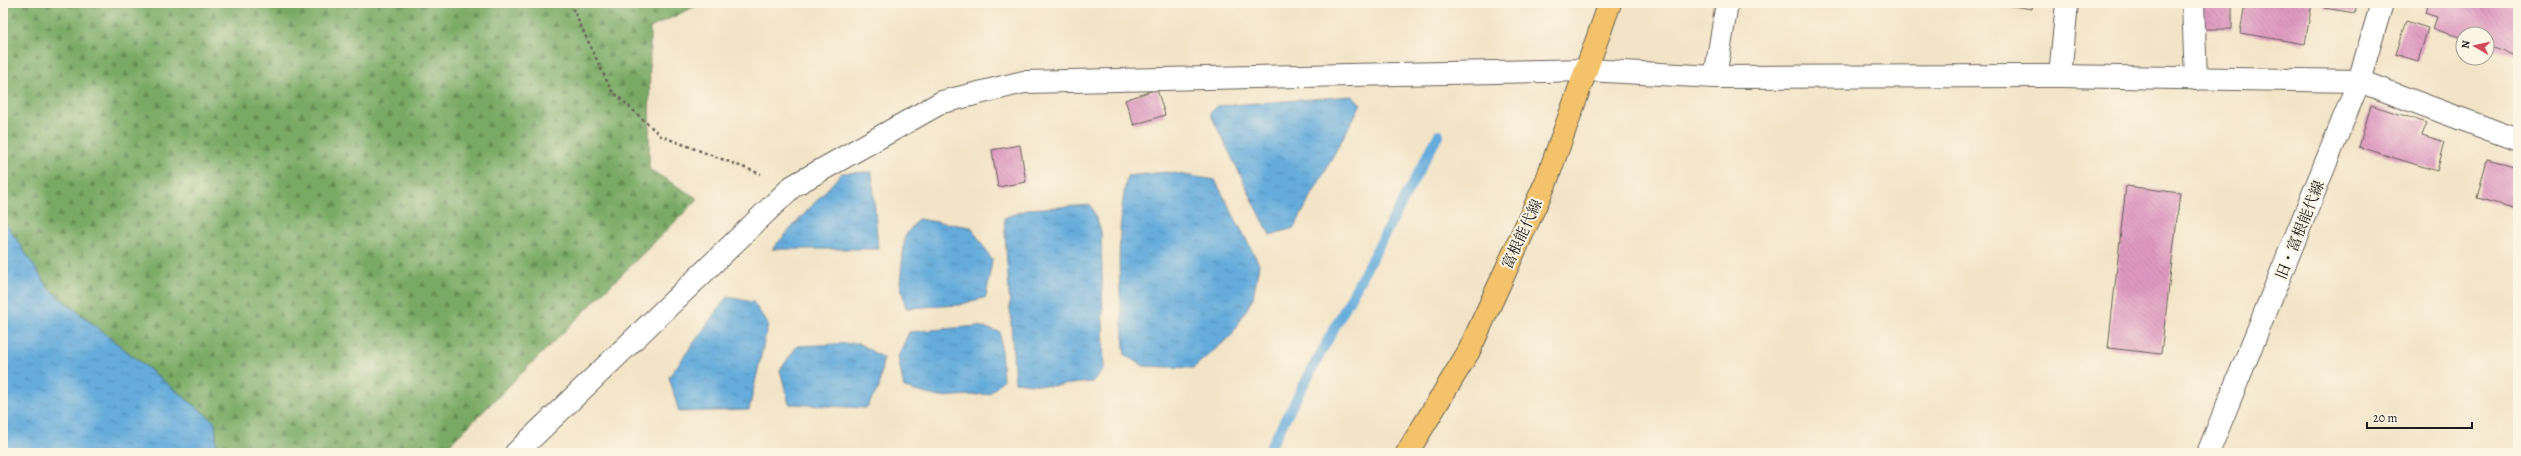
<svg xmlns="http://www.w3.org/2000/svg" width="2521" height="456" font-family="Alegreya,'Noto Serif JP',serif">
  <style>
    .forest { fill: url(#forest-firs); stroke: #4a6340 }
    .water { fill: url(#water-ripples); stroke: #40647c }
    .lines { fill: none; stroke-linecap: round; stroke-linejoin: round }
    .stream { stroke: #65acdc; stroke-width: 10 }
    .building { fill: url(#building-back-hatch) }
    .minor-casing { stroke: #676258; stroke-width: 24 }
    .major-casing { stroke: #676258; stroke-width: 24 }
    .path { stroke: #676258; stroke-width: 2.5; stroke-dasharray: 3 3; stroke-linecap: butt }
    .minor { stroke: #fff; stroke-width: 22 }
    .major { stroke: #f3c26a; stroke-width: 22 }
    .labels { text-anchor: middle; stroke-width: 4; stroke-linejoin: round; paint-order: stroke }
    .street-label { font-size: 15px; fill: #1c1c1c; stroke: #fcf5e5 }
  </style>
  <defs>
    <pattern id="forest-firs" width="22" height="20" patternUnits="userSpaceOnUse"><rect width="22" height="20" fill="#79aa65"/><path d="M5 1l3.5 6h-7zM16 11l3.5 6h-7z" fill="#628a52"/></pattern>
    <pattern id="water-ripples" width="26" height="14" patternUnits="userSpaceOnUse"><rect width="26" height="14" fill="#65acdc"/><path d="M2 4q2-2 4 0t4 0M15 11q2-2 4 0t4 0" fill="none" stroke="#528bb2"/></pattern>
    <pattern id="building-back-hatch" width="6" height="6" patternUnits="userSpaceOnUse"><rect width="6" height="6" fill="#df99c1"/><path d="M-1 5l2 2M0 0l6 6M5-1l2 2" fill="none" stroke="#bf83a5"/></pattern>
  </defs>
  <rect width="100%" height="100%" fill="#fcf5e5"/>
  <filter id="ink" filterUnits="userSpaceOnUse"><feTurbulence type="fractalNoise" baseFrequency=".025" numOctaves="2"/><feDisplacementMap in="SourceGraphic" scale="8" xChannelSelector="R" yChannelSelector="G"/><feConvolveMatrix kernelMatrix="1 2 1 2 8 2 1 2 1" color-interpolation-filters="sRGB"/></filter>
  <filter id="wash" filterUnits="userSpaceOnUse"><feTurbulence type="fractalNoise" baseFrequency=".012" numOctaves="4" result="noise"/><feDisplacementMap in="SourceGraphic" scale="16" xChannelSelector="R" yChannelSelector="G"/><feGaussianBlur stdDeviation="0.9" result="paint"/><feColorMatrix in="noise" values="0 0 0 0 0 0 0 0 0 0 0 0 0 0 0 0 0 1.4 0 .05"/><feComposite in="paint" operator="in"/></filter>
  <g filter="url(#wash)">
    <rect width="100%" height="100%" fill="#f3e4c7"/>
    <path class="forest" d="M3,3h699l-52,25 -1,141 49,30 -257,254h-224l-2,-31 -166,-133 -46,-70z"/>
    <g class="water">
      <path d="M1353,96l8,8 -67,124 -24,7 -60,-122 7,-7z"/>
      <path d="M872,172l6,77h-106l70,-76z"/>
      <path d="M1166,172l49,8 44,84 -6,34 -22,38 -38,32 -49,-2 -19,-11c-6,-58 -10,-121 2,-179z"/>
      <path d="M1091,205l10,26 3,138 -12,13 -41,4 -36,-4 -11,-164 24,-9z"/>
      <path d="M3,219l46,70 166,133 2,31h-214z"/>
      <path d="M918,219l53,8 21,33 -6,37 -27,8 -53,3 -6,-26 5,-46z"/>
      <path d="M727,297l26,5 15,22 -19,86 -70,2 -10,-35z"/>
      <path d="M978,326l22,6 3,48 -14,14 -50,3 -35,-9 -6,-31 11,-25z"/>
      <path d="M858,343l25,15 -4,30 -13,20 -77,-4 -9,-34 17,-24z"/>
    </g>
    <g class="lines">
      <path class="stream" d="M1267,453l172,-319"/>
    </g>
    <g id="blocks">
      <g class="building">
        <path d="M1935,3h11v2l-12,-1z"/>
        <path d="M1993,3h40l-1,6z"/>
        <rect x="2202" y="3" width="30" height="26"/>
        <path d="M2245,3h67l-7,41 -65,-11z"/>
        <path d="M2324,3h33l-2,10 -31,-5z"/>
        <path d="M2428,3h90v53l-31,-10v-12h-24v4l-30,-9 4,-12 -12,-4z"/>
        <path d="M2406,21l22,7 -10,33 -23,-7z"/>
        <path d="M1157,89l8,26 -31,10 -9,-25z"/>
        <path d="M2371,105l56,18 -5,12 23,7 -8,29 -78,-24z"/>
        <path d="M1020,145l6,37 -28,5 -6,-37z"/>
        <path d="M2487,159l31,8v42l-41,-11z"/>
        <path d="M2126,186l54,7 -19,161 -53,-6z"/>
      </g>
    </g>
  </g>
  <g filter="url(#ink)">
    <use href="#blocks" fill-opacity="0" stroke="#676258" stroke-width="1"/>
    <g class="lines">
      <defs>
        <g id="minor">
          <path d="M2193,3l3,76"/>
          <path d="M2060,76l7,-73"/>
          <path d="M1715,77l12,-74"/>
          <path d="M516,453l277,-267 149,-84 82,-20 563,-12 128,7 345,-1 299,5 159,59"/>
          <path d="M2208,453l151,-372 23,-78"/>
        </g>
        <path id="major" d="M1407,453l62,-102 77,-169 64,-179"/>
      </defs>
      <use href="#minor" class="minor-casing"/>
      <use href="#major" class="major-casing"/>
      <g class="path">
        <path d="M570,3l41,87 50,46 100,38"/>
        <path d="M1483,453l3,-4"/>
      </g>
      <use href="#minor" class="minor"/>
      <use href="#major" class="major"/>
    </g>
  </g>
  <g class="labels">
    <g class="street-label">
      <text transform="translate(2300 230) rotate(-68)" y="5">旧・富根能代線</text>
      <text transform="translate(1522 234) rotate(-65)" y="5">富根能代線</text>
    </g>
  </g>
  <rect width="2521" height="456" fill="none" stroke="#fcf5e5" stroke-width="16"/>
  <g transform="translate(2475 46) rotate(279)"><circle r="19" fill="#fcf5e5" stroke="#a29e95"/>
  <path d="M0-3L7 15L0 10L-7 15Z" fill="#d1495b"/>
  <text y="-6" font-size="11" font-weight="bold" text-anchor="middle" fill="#1c1c1c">N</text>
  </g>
  <path d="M2367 422v6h105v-6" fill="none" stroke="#1c1c1c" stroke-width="2"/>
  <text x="2373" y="422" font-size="12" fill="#1c1c1c" stroke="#fcf5e5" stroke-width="3" paint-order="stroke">20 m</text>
</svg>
